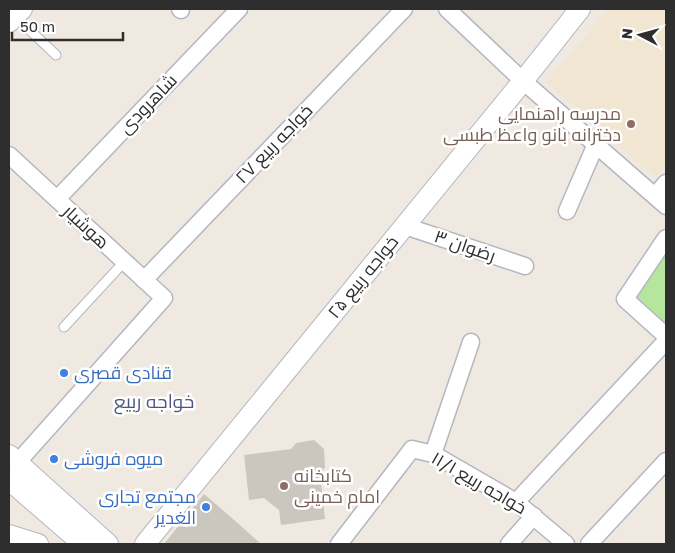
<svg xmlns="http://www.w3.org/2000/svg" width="675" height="553" font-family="'Golos Text',Cairo,sans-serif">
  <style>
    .education { fill: #f0e6d1 }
    .green { fill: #b6e59e }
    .building { fill: #cbc7bf }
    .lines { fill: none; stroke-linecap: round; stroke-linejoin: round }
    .service-casing { stroke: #b4b7c1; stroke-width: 11 }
    .minor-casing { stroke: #b4b7c1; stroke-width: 19 }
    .tertiary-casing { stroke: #b4b7c1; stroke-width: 22 }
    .service { stroke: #fff; stroke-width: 9 }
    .minor { stroke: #fff; stroke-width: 16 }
    .tertiary { stroke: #fff; stroke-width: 20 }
    .education-dot { fill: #8d6e63; stroke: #fff; stroke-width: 2 }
    .shop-dot { fill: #3f7fe0; stroke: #fff; stroke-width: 2 }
    .labels { text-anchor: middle; stroke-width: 5; stroke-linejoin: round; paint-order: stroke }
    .street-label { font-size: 18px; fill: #2e2e2e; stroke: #fff }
    .education-label { font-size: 18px; fill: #785e54; stroke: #fff; text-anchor: end }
    .shop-label { font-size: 18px; fill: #366cbe; stroke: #fff; text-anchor: start }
    .neighbourhood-label { font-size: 19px; fill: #4d5680; stroke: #fff }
  </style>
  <rect width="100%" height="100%" fill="#efe9e1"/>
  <path class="education" d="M609,9h57v157l-10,12 -109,-96z"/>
  <path class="green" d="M666,251v76l-32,-30z"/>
  <g class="building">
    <path d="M314,440l10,9 1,18 -5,7 5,45 -44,6 -2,-15 -15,-12 -15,2 -5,-45 47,-6 5,-6z"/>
    <path d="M204,494l29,25 28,25h-97z"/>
  </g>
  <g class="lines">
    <defs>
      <g id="service">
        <path d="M15,16l41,39"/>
        <path d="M64,327l60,-65"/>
      </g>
      <g id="minor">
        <path d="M180,9l1,1"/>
        <path d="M447,9l76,72 143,125"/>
        <path d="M9,155l155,143 -147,165"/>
        <path d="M655,196l11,-13"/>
        <path d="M57,199l182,-190"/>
        <path d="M567,211l29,-67"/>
        <path d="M405,226l120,40"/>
        <path d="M666,238l-41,61 41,37"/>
        <path d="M144,280l260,-271"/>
        <path d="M433,454l38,-112"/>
        <path d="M516,502l150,-161"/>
        <path d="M339,544l73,-95 21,5 83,48 50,42"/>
        <path d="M509,544l25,-28"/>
        <path d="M589,544l77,-83"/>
      </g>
      <g id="tertiary">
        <path d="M9,22l13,-13"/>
        <path d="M9,455l99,89"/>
        <path d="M9,480l74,64"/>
        <path d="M9,535l29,9"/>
        <path d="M145,544l378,-463 57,-72"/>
      </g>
    </defs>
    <use href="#service" class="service-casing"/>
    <use href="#minor" class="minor-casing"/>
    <use href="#tertiary" class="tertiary-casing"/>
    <use href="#service" class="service"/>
    <use href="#minor" class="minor"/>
    <use href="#tertiary" class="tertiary"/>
  </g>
  <g class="education-dot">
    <circle cx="631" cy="124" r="5"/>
    <circle cx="284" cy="486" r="5"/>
  </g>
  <g class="shop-dot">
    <circle cx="64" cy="373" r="5"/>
    <circle cx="54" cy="459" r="5"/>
    <circle cx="206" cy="507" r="5"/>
  </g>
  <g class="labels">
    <g class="street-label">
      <text transform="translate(148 104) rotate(-46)" y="6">شاهرودی</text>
      <text transform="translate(274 144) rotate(-46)" y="6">خواجه ربیع ۲۷</text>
      <text transform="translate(86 227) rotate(43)" y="6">هوشیار</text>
      <text transform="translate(465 246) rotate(19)" y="6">رضوان ۳</text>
      <text transform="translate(363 277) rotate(-51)" y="6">خواجه ربیع ۲۵</text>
      <text transform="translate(479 483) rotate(30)" y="6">خواجه ربیع ۱۱/۱</text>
    </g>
    <g class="education-label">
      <text x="621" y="120">مدرسه راهنمایی<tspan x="621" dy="21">دخترانه بانو واعظ طبسی</tspan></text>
      <text x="294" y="482" text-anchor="start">کتابخانه<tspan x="294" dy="21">امام خمینی</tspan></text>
    </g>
    <g class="shop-label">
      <text x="74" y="379">قنادی قصری</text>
      <text x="64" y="465">میوه فروشی</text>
      <text x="196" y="503" text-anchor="end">مجتمع تجاری<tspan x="196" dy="21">الغدیر</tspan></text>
    </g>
    <g class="neighbourhood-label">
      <text x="154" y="408">خواجه ربیع</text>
    </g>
  </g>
  <rect width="675" height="553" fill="none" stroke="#2e2e2e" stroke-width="20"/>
  <g transform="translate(640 35) rotate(276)" stroke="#ffffff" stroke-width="4" paint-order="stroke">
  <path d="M0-4L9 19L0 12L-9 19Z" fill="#2e2e2e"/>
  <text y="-8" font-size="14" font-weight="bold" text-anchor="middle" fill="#2e2e2e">N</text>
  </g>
  <path d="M12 32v8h111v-8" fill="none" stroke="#2e2e2e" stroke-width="2.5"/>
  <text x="20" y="32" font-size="15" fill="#2e2e2e" stroke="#ffffff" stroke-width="4" paint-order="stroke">50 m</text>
</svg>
